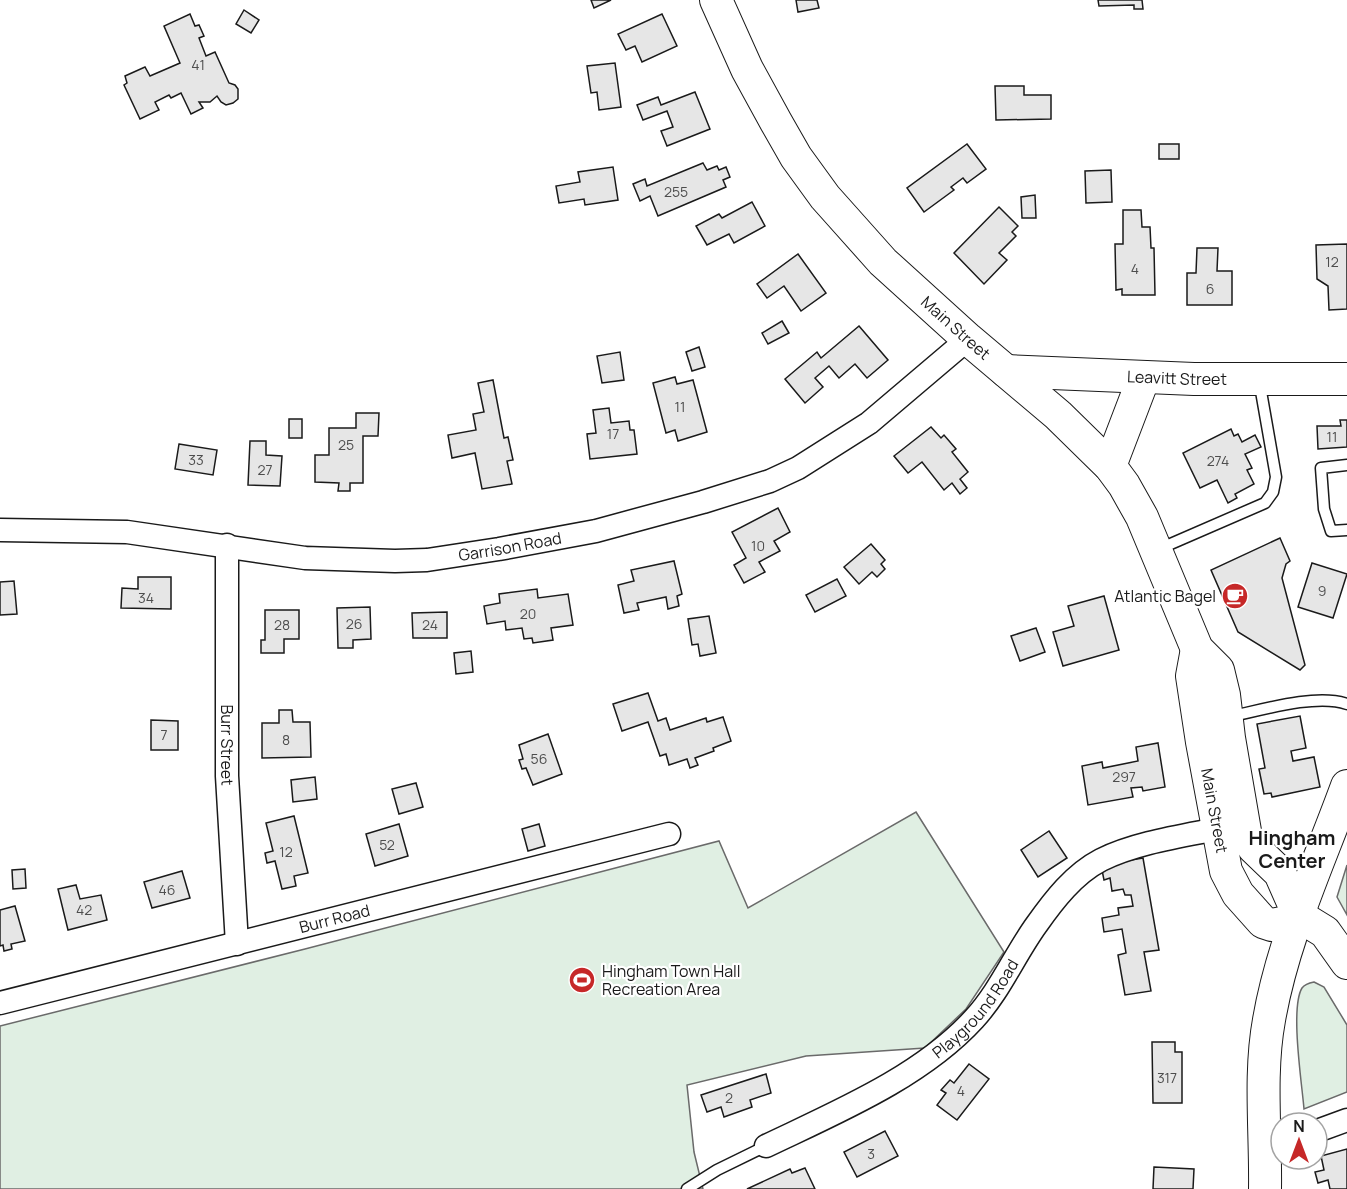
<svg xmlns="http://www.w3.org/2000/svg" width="1347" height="1189" font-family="Manrope,sans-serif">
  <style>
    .green { fill: #e0efe3; stroke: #6a6a6a; stroke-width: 1.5 }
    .building { fill: #e6e6e6; stroke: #1a1a1a; stroke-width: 1.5 }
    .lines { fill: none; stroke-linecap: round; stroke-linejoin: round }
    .lane-casing { stroke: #1a1a1a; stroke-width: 13 }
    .street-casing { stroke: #1a1a1a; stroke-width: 25 }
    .secondary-casing { stroke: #1a1a1a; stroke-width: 34 }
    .lane { stroke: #fff; stroke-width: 10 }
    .street { stroke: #fff; stroke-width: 22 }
    .secondary { stroke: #fff; stroke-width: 32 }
    .labels { text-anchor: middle; stroke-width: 4.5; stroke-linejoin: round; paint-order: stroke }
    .number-label { font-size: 14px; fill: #4d4d4d }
    .street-label { font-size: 16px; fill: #1a1a1a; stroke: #fff }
    .poi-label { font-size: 16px; fill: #1a1a1a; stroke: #fff; text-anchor: end }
    .quarter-label { font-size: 20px; font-weight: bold; fill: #1a1a1a; stroke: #fff }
  </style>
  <rect width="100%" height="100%" fill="#fff"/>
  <g class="green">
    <path d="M916,812l88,140 -38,57 -41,39 -119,8 -119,29 7,67 9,37h-703v-163l305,-77 414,-108 29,67z"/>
    <path d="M1347,865v50l-10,-18z"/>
    <path d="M1314,982l10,5 23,38v67l-43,17c-2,-25 -14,-101 -2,-121 3,-4 7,-5 12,-6z"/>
  </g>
  <g class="building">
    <path d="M591,0h20l-17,8z"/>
    <path d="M796,0h21l2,8 -21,4z"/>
    <path d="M1098,0h44l1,9h-9v-4l-35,1z"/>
    <path d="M244,10l15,10 -8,13 -15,-9z"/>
    <path d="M190,14l5,12 4,-1 5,11 -5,2 7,18 9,-4 14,31 6,2 3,4v10l-5,4 -7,2 -5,-3 -4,-6 -7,6h-11l4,6 -12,6 -10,-21 -10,5 -2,-3 -14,7 4,8 -19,9 -16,-34 3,-2 -2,-7 20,-9 5,9 30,-13 -16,-37z"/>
    <path d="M662,14l15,32 -35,16 -7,-16 -9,4 -8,-16z"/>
    <path d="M615,63l6,44 -22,3 -2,-18 -6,1 -4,-27z"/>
    <path d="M995,86h29v9h27v24l-55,1z"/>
    <path d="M695,92l15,37 -43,17 -6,-15 12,-4 -6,-16 -24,9 -6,-15 21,-8 3,8z"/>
    <path d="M967,144l19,25 -19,14 -4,-5 -12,9 3,3 -30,22 -17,-24z"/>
    <rect x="1159" y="144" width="20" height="15"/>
    <path d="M703,163l4,7 10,-4 2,4 7,-3 4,10 -7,3 3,7 -68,29 -8,-20 -10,5 -7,-17 12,-5 2,7z"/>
    <path d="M613,167l5,33 -33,5 -1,-6 -25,4 -3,-17 24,-4 -2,-10z"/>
    <path d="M1111,170l1,32 -26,1 -1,-32z"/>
    <path d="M1035,195l1,23h-14l-1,-21z"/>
    <path d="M752,202l13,24 -31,17 -5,-9 -22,11 -11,-19 23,-12 3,4z"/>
    <path d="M999,207l19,19 -6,6 4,4 -17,17 8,7 -23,24 -30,-31z"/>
    <path d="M1123,210h18l1,17h8l1,21h3l1,47h-33v-6l-6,1 -1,-46h8z"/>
    <path d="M1347,244v65l-18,1 -1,-24 -11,-7 -1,-34z"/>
    <path d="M1197,248h21l-1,23h15v34h-45v-32h9z"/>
    <path d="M798,254l28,39 -25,18 -17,-25 -17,12 -10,-14z"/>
    <path d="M782,321l7,12 -21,11 -6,-11z"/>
    <path d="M859,326l29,34 -21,18 -12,-14 -16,14 -10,-12 -14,12 8,9 -18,16 -20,-24 32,-27 4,6z"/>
    <path d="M699,347l6,20 -13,4 -6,-19z"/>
    <path d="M620,352l4,28 -22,3 -5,-27z"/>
    <path d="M675,377l2,7 16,-4 14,52 -29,9 -3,-11 -9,3 -13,-50z"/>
    <path d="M493,380l11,58 4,-1 5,23 -6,1 5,23 -30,5 -7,-36 -23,5 -4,-23 28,-5 -3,-16 11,-2 -6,-29z"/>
    <path d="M609,408l2,15 18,-2 1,9h4l3,24 -47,5 -3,-25 9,-1 -3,-23z"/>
    <path d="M356,413h23l-1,23h-15v47h-13v8h-12l1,-8 -24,-1v-27h14v-27h27z"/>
    <rect x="289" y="419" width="13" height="19"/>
    <path d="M1340,420h7v27l-29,2 -1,-23h24z"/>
    <path d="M931,427l10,11 3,-3 12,14 -4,3 16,20 -8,7 7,9 -7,6 -8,-11 -8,7 -22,-28 -14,11 -14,-17z"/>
    <path d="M1231,429l3,7 4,-2 4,8 13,-7 6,12 -16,7 7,14 -5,2 7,14 -19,10 2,4 -9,5 -11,-23 -17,8 -17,-35z"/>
    <path d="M250,441h16v14l16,1 -2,30 -32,-1z"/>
    <path d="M179,444l38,6 -4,25 -38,-6z"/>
    <path d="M778,508l12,24 -16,9 6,10 -21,11 6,10 -21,11 -10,-18 12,-7 -14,-26z"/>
    <path d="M1280,538l10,23 -4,3 -4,14 23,87 -5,5 -62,-38 -27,-62z"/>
    <path d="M871,544l14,16 -4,4 4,5 -8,8 -5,-5 -13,12 -15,-17z"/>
    <path d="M674,561l8,33 -5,2 2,10 -11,3 -2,-12 -29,6 2,7 -15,3 -6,-28 16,-4 -3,-11z"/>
    <path d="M1312,563l35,11 -14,44 -35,-11z"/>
    <path d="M138,577h33v32l-50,-1 1,-20 16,1z"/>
    <path d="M837,579l9,17 -31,16 -9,-17z"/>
    <path d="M14,581l3,33 -17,1v-33z"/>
    <path d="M537,589l1,9 30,-4 5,31 -22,3 2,12 -20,3 -1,-5 -8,1 -2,-11 -16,2 -1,-9 -18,3 -3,-18 16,-3 -1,-9z"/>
    <path d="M1104,596l15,54 -56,16 -10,-34 21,-6 -6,-20z"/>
    <path d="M370,607l1,32 -18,1v8h-15l-1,-40z"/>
    <path d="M265,610h34v29h-15v14h-23v-13h4z"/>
    <path d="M447,612v26h-34l-1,-25z"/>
    <path d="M709,616l7,37 -16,3 -2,-12 -6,1 -4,-26z"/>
    <path d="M1036,628l9,24 -25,9 -9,-25z"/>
    <path d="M471,651l2,21 -17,2 -2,-21z"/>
    <path d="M648,693l10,28 8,-3 4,12 36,-12 1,4 16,-5 8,24 -18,7 1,3 -19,7 3,7 -8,3 -3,-9 -18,6 -3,-11 -6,2 -12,-34 -26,9 -9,-27z"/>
    <path d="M279,710h13l1,12h17l1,35 -49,1v-35h17z"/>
    <path d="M1300,716l6,32 -15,3 2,10 21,-4 6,30 -48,10 -1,-4 -7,1 -5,-25 6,-1 -8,-44z"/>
    <path d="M151,720l27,1v29h-27z"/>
    <path d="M548,734l14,40 -29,11 -7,-17 -4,1 -3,-9 4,-1 -4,-14z"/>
    <path d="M1158,743l7,44 -22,4 -1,-4 -11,1 2,9 -45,8 -6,-39 20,-4 1,6 35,-7 -2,-14z"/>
    <path d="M315,777l2,22 -24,3 -2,-22z"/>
    <path d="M416,783l7,24 -24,7 -7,-25z"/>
    <path d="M294,816l14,57 -14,3 2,10 -14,3 -7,-28 -8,2 -2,-10 8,-2 -7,-28z"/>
    <path d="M399,824l9,32 -33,10 -9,-32z"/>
    <path d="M539,824l6,22 -17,5 -6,-22z"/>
    <path d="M1049,831l18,27 -29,19 -17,-27z"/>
    <path d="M1143,858l16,92 -15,2 7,39 -26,4 -7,-40 8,-2 -4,-24 -18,3 -2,-14 17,-3 -1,-7 15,-2 -2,-11h-6l-2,-6 -11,2 -2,-13 -6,2 -3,-15z"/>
    <path d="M25,869l1,19 -13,1 -1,-19z"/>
    <path d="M182,871l8,27 -38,10 -8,-26z"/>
    <path d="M76,885l4,14 21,-4 6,25 -39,10 -10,-41z"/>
    <path d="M15,906l10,35 -14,3 1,5 -8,2 -1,-6 -3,1v-36z"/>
    <path d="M1152,1042h23v10h7v51h-29z"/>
    <path d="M969,1064l20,15 -32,41 -20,-15 9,-12 -5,-3 9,-10 4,3z"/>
    <path d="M766,1074l5,19 -21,7 2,7 -28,10 -3,-10 -14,5 -6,-17z"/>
    <path d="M885,1131l13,25 -41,21 -13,-25z"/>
    <path d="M1347,1149v40h-17l-2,-9 -10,3 -3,-11 9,-2 -3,-14z"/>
    <path d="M1154,1167l40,2 -1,20h-40z"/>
    <path d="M805,1168l10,21h-68l43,-20 2,4z"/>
  </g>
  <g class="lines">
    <defs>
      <g id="lane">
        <path d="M1347,465l-26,3 3,41 7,22 16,-1"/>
        <path d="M1159,549l106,-46 8,-11 3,-15 -17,-97"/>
        <path d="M1229,717c32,-7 88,-24 118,-13"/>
        <path d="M687,1189l30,-19 49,-24"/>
      </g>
      <g id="street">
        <path id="s1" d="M0,530l127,2 178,26 90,3 32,-1 72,-11 97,-18 107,-29 67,-21 28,-13 71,-45 99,-84"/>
        <path id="s2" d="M227,545v231l10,168"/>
        <path id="s3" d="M0,1003l669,-169"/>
        <path d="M1317,1131l30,-11"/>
        <path id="s4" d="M766,1146c71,-34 155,-69 208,-127 26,-28 41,-65 63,-95 17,-24 37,-50 64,-64 38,-19 90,-25 131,-34"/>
      </g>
      <g id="secondary">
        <path id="s5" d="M716,0l31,69 29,53 20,35 29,40 58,65 85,77 90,76 52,51 14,19 18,32 55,132 21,21 6,25 5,43 17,99 8,11 26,25 19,43"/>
        <path id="s6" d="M1006,371l188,8h153"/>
        <path d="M1110,466l34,-89"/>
        <path id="s7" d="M1197,649l-5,27 10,66 24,129 12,23 25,28 9,3 10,-2 17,-7"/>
        <path d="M1299,916l26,16 22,31"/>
        <path d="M1265,1189c1,-55 -6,-115 4,-169 14,-81 50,-157 78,-234"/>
      </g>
    </defs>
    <use href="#lane" class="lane-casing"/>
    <use href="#street" class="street-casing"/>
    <use href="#secondary" class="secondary-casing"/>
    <use href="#lane" class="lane"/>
    <use href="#street" class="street"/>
    <use href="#secondary" class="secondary"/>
  </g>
  <defs>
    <symbol id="cafe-disc" viewBox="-11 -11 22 22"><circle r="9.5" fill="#c62828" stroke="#fff"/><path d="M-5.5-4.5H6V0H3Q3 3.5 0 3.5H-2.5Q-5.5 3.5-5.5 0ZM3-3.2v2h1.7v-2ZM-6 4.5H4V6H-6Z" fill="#fff"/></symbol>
    <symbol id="stadium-disc" viewBox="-11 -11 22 22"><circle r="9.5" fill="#c62828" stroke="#fff"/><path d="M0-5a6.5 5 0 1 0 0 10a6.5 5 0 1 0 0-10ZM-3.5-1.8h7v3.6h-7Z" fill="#fff"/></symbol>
  </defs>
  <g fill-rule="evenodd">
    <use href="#cafe-disc" x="1220" y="581" width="30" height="30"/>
    <use href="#stadium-disc" x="567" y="965" width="30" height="30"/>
  </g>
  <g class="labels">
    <g class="number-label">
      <text x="198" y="70">41</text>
      <text x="676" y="197">255</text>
      <text x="1332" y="267">12</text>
      <text x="1135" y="274">4</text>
      <text x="1210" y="294">6</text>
      <text x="680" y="412">11</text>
      <text x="613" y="439">17</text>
      <text x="1332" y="442">11</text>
      <text x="346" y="450">25</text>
      <text x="196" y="465">33</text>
      <text x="1218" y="466">274</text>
      <text x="265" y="475">27</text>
      <text x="758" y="551">10</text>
      <text x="1322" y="596">9</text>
      <text x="146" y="603">34</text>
      <text x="528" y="619">20</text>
      <text x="354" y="629">26</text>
      <text x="282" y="630">28</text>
      <text x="430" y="630">24</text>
      <text x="164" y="740">7</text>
      <text x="286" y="745">8</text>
      <text x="539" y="764">56</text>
      <text x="1124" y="782">297</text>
      <text x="387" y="850">52</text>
      <text x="286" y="857">12</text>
      <text x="167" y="895">46</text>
      <text x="84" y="915">42</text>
      <text x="1167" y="1083">317</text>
      <text x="961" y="1096">4</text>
      <text x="729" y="1103">2</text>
      <text x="871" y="1159">3</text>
    </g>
    <g class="street-label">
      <text dy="6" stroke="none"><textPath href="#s5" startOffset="411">Main Street</textPath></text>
      <text dy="6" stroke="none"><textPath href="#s6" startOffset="171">Leavitt Street</textPath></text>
      <text dy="6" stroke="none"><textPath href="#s1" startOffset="513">Garrison Road</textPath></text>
      <text dy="6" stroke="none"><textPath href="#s2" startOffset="200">Burr Street</textPath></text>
      <text dy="6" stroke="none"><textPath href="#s7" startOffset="164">Main Street</textPath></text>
      <text dy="6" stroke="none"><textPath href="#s3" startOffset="345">Burr Road</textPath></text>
      <text dy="6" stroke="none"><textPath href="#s4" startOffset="254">Playground Road</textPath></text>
    </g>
    <g class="poi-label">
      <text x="1216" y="602">Atlantic Bagel</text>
      <text x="602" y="977" text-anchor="start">Hingham Town Hall<tspan x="602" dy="18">Recreation Area</tspan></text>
    </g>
    <g class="quarter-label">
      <text x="1292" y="845">Hingham<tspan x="1292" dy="23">Center</tspan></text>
    </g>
  </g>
  <g transform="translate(1299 1141)"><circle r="28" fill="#ffffff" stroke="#a3a3a3" stroke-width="1.5"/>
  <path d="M0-4.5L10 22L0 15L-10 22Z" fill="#c62828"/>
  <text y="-9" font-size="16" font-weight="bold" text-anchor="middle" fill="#1a1a1a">N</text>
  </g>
</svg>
